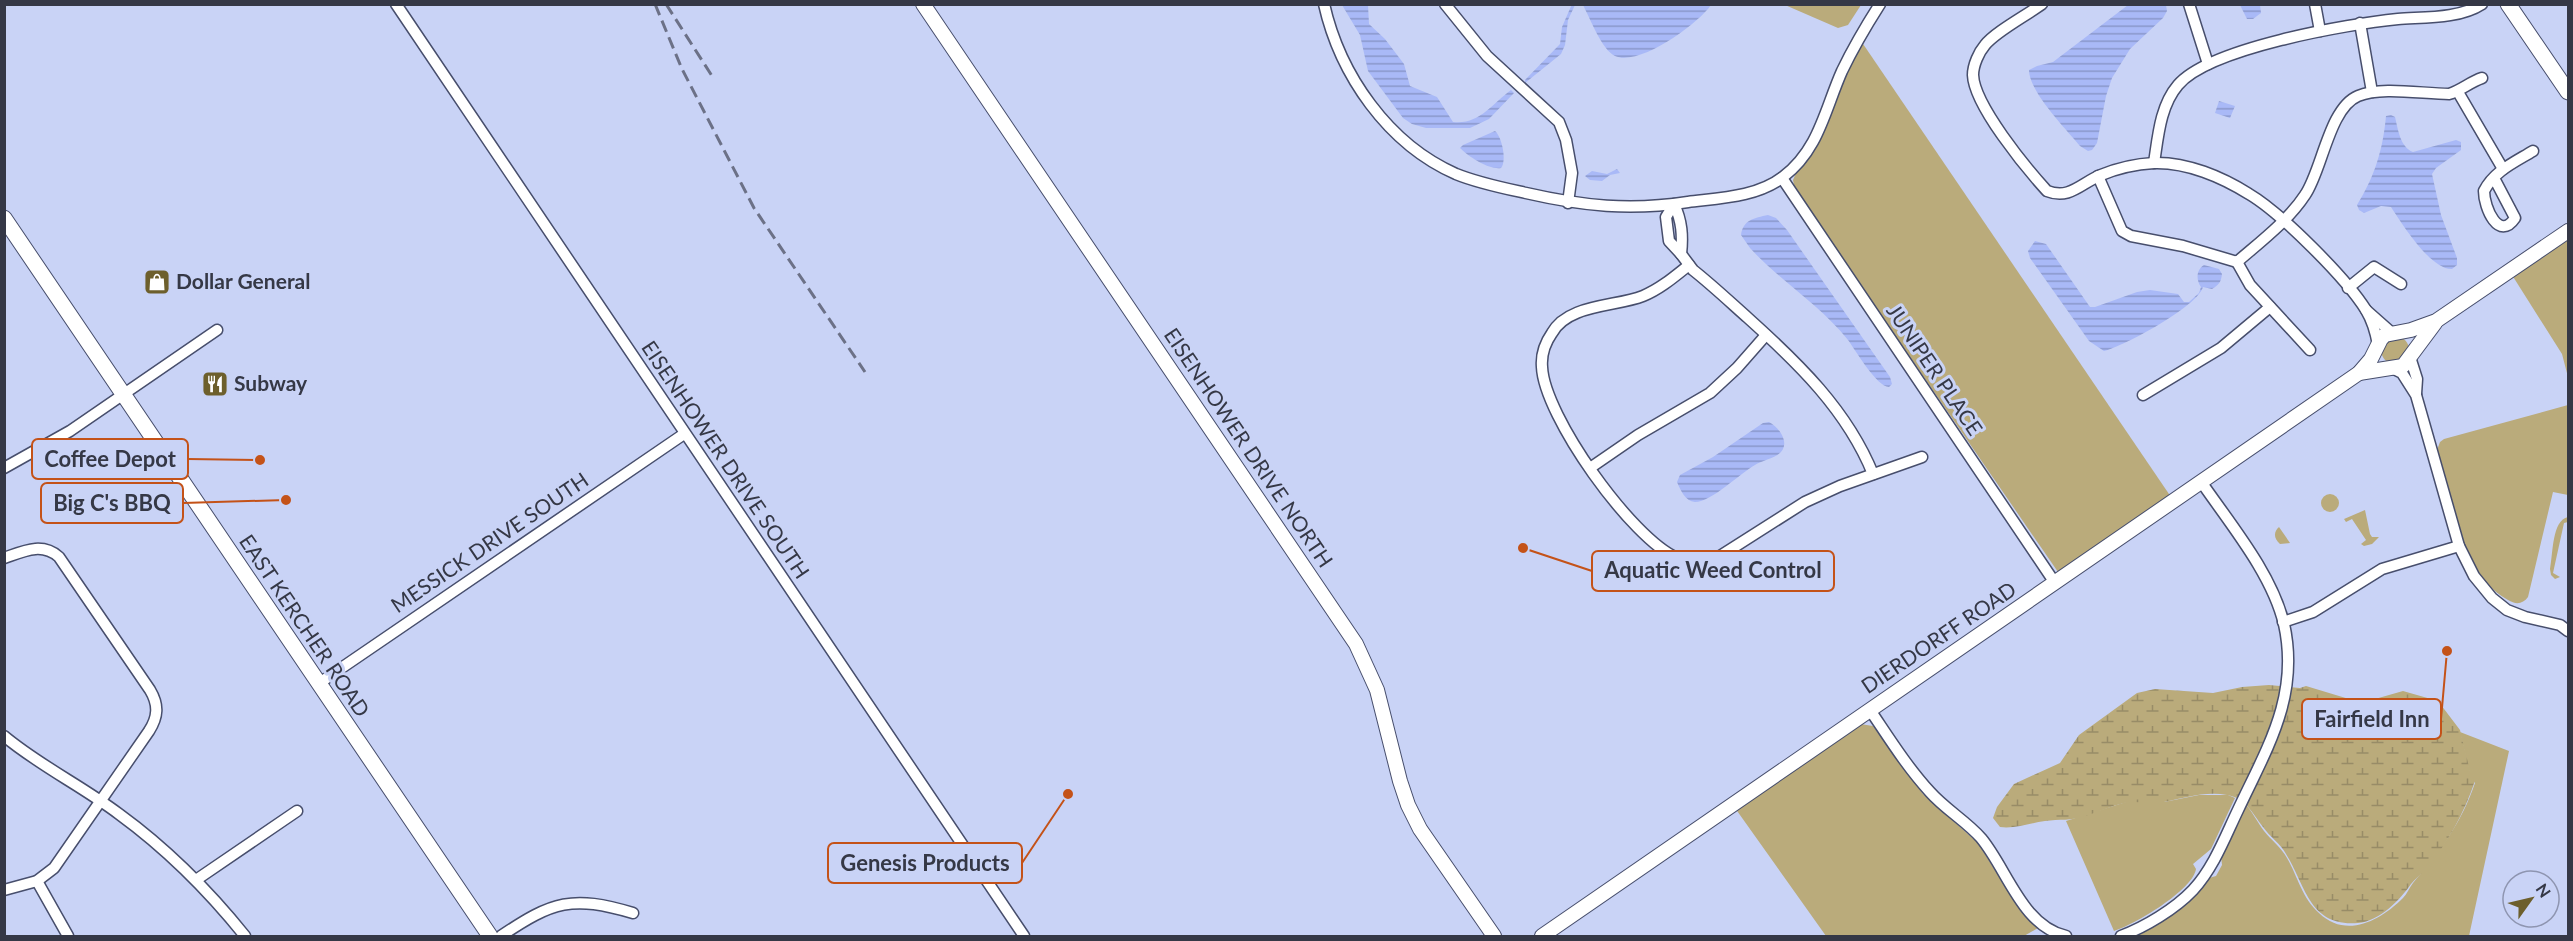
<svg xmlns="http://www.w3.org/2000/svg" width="2573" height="941" font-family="Lato,sans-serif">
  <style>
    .grass { fill: #baab7b }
    .wetland { fill: url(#wetland-marsh) }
    .water { fill: url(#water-rules) }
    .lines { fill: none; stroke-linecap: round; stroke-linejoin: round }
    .minor-casing { stroke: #474e6c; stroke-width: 13 }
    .tertiary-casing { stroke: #474e6c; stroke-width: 16 }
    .secondary-casing { stroke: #474e6c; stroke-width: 17 }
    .minor { stroke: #fff; stroke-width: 10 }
    .tertiary { stroke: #fff; stroke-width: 14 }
    .secondary { stroke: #fff; stroke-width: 15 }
    .rail { stroke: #6c7187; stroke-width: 3; stroke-dasharray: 12 6; stroke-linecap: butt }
    .labels { text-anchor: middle; stroke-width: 6; stroke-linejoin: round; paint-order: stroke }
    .poi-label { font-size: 21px; font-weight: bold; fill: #353846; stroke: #c9d3f6; text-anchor: start }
    .street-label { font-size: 21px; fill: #353846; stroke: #c9d3f6 }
    .leader { fill: none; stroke: #c45218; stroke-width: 2 }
    .callout-dot { fill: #c45218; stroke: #c9d3f6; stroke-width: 2 }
    .callout { fill: #c9d3f6; stroke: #c45218; stroke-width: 2 }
    .callout-label { font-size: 22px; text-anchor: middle; font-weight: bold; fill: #353846 }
  </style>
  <defs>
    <pattern id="wetland-marsh" width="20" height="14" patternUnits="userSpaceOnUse" patternTransform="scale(1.5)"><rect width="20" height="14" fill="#baab7b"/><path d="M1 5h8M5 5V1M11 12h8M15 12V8" fill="none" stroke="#988c67"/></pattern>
    <pattern id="water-rules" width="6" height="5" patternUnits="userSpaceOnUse" patternTransform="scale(1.5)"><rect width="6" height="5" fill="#a9b9f7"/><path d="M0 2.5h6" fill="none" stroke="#8a97ca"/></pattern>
  </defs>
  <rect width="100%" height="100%" fill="#c9d3f6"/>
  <g class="grass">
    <path d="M1785,5h76l-13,20 -10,3z"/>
    <path d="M1859,38l312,459 -113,75 -263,-382 -2,-10 9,-21z"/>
    <path d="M2568,236v141l-6,-23 -50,-79z"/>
    <circle cx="2395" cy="350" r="14"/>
    <path d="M2568,405v90l-15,-3 -25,105c-5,7 -12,8 -20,3 -48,-26 -57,-102 -71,-150l3,-8 4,-3z"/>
    <circle cx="2330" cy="503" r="9"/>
    <path d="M2365,510l5,24 2,3h7l-7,7 -8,2 -3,-2 5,-4 -14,-21 -6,3 -2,-3z"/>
    <path d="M2568,517v5l-4,1 -11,50 7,4 -5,2 -4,-4 -1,-6c3,-15 2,-49 18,-52z"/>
    <path d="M2279,527l11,16 -10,1c-6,-5 -7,-12 -1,-17z"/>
    <path d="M1860,724l13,2 50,68 55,49 42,67 18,18 -14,8h-198l-91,-128z"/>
    <path d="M2460,732l49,19 -40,185h-338l68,-46 10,-12 7,-2 6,-11 -1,-9 24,-52c8,8 12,18 19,27 7,9 17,16 23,27 11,19 15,40 32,55 27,26 61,8 84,-15 4,-4 6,-10 10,-15 27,-32 48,-59 62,-100l-5,-9z"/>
    <path d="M2199,795h29l7,3 -24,51 -18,15 3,5c-3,21 -62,56 -82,62l-48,-110 60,-19h38z"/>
  </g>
  <path class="wetland" d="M2269,685l31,3 6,-2 43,13 19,2 35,-10 35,10 22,29 10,41 5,10c-11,32 -28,64 -51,90 -4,4 -9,8 -13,13 -11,16 -31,37 -53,39 -49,4 -52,-37 -72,-69 -6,-11 -16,-17 -23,-27 -11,-14 -17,-29 -36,-32 -22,-4 -42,3 -63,7 -13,3 -27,-2 -40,1 -13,3 -26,9 -39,13 -13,5 -26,3 -40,5 -15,2 -30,8 -45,6l-7,-9 4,-11 17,-23 46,-21 19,-28 58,-42 18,-4 58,4 29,-6z"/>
  <g class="water">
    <path d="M1572,4l3,1 -7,15 -3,25 -4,9 -36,29v-3l35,-36 2,-17z"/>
    <path d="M1342,5h26l1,19 16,15 19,25 6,22 27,11 16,25c26,3 39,-18 58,-32l3,3 -25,26 -19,9h-44l-14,-4 -9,-6 -35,-47 -8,-36z"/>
    <path d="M1583,5h128c-13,19 -72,62 -96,51 -13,-6 -25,-38 -32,-51z"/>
    <path d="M2128,5h38l1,6 -4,7 -33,31 -18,29 -6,18 -9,47 -5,7 -4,1 -8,-5c-14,-17 -51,-54 -51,-76l8,-4 16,-4z"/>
    <path d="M2240,5h20l1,8 -8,6h-6z"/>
    <path d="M2219,101l16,5 -5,12 -15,-5z"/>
    <path d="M2391,115l4,2c3,12 5,30 18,35l43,-12 5,2v8l-25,18 -4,6 9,41 16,43v7l-5,4c-21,1 -50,-45 -61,-62l-10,-1 -17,7 -5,-3 -2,-5c18,-29 26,-56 29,-89z"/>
    <path d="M1495,131c7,6 12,30 6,37 -12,2 -32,-11 -41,-20l3,-3z"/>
    <path d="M1617,169l3,4 -10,2 -8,6 -12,-1 -5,-4 7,-5 15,3z"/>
    <path d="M1768,215l8,3 11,12 103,147 2,7 -3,3c-12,0 -33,-36 -41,-47 -28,-35 -68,-59 -98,-92l-9,-13c2,-15 13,-17 27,-20z"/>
    <path d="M2035,241l11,3 44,63h5l42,-15 13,-2 28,4 6,8h5l10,-9 2,-6c-5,-7 -5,-17 3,-22l15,4 3,5c-1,8 -3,11 -10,15l-9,-2c-5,19 -78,59 -99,64l-15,-10 -59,-83 -2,-7z"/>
    <path d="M1769,422c8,4 19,17 14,27 -4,9 -21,11 -28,16 -15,8 -43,37 -60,37 -10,-1 -14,-11 -18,-20l3,-7 33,-18 50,-34z"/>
  </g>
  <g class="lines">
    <defs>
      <g id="minor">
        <path d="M396,4l628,932"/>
        <path d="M1324,4c16,71 64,140 132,170 22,9 47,14 70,19 57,13 104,18 162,9 32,-4 69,-5 95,-25 36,-27 42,-68 59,-106 11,-23 24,-45 38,-67"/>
        <path d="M1445,4l42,52 72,66 7,18 6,33 -4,30"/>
        <path d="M2042,4c-15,11 -47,28 -57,41 -6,7 -12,20 -12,30 1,30 53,93 74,116 23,9 34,-8 54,-16 17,-7 35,-11 53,-12 33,-1 68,14 95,31 32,19 97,84 117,116 6,10 10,23 12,35"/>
        <path d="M2189,4l19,60"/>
        <path d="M2315,4l5,27"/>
        <path d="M2360,23l12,69"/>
        <path d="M2458,92l45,77"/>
        <path d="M2154,163c4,-26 6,-57 24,-78 31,-37 170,-61 220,-66 26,-2 61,0 84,-15"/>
        <path d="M2098,176l24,55 9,5 52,10 54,16c23,-20 51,-41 68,-67 17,-24 24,-87 53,-99 23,-10 65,-2 91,-2 11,-3 21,-12 33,-16"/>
        <path d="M1782,178l273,405"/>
        <path d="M2494,178l21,40c-16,24 -31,-10 -31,-27 10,-20 31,-29 49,-40"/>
        <path d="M1674,204c8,17 9,32 7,50l-12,-13 -3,-24z"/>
        <path d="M1681,254l12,16c19,15 37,32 55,48 50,45 99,92 125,156"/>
        <path d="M2237,262l13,23 60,65"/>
        <path d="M1689,265c-15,12 -29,24 -46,31 -28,11 -75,8 -91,37 -7,10 -11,22 -10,34 2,49 90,172 135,191 13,6 26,4 40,0l88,-56 35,-16 82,-29"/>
        <path d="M2348,288l26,-21 27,17"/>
        <path d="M2366,310l26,23"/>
        <path d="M2410,357l7,22 -1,15"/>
        <path d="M2392,368l10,5 14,22 43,151 15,30 18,22 15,12 18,7 35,8 8,6"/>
        <path d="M2143,395l78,-47 49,-41"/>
        <path d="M4,468l66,-37 147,-101"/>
        <path d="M1590,468l48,-33 72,-42 27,-25 29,-33"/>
        <path d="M4,558c20,-7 38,-16 55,-1l91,133c9,15 8,27 -1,41l-95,137 -17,13 -33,9"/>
        <path d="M2283,622l30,-10 69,-43 77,-23"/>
        <path d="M318,684l366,-250"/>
        <path d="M1870,710c19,28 37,57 60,82 15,17 36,29 51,46 26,31 41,88 85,98"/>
        <path d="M4,736c36,30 78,50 115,78 48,35 89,76 126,122"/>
        <path d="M196,880l101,-69"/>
        <path d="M37,881l31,55"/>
        <path d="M501,936c52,-35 71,-41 132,-23"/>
        <path d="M2121,936c24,-9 54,-27 72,-46 21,-23 32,-53 45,-80 29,-62 62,-114 46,-186 -12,-50 -53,-99 -82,-141"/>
      </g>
      <g id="tertiary">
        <path d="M923,4l433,640 21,46 23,91 8,24 12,24 74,107"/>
        <path d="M2359,373l44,-7 32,-43"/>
        <path d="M1542,936l817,-563 12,-14 10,-20 4,-4 26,-5 25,-9 132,-90"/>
      </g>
      <g id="secondary">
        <path d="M2508,4l60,88"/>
        <path d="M4,218l486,718"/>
      </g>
    </defs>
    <use href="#minor" class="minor-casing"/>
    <use href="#tertiary" class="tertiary-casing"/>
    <use href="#secondary" class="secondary-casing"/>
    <use href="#minor" class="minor"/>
    <use href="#tertiary" class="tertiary"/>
    <use href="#secondary" class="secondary"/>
    <g class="rail">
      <path d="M655,4l27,65 72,139 111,164"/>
      <path d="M666,4l46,72"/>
    </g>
  </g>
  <defs>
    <symbol id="shop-square" viewBox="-11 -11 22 22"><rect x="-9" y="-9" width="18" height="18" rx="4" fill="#6d5f2c" stroke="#c9d3f6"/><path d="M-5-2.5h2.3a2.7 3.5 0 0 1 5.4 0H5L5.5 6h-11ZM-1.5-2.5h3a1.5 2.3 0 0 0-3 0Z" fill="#fff"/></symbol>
    <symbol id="restaurant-square" viewBox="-11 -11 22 22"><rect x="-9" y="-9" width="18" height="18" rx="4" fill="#6d5f2c" stroke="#c9d3f6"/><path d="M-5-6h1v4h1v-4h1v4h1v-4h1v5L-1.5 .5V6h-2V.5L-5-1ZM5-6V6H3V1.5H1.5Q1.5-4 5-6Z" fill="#fff"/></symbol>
  </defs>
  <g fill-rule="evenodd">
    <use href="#shop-square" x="142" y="267" width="30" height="30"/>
    <use href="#restaurant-square" x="200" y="369" width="30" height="30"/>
  </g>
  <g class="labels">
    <g class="poi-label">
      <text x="176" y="289">Dollar General</text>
      <text x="234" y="391">Subway</text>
    </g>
    <g class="street-label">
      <text transform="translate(1934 370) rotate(56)" y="7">JUNIPER PLACE</text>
      <text transform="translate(1248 448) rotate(56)" y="7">EISENHOWER DRIVE NORTH</text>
      <text transform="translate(725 460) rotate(56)" y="7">EISENHOWER DRIVE SOUTH</text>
      <text transform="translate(490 543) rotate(-34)" y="7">MESSICK DRIVE SOUTH</text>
      <text transform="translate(304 626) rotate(56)" y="7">EAST KERCHER ROAD</text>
      <text transform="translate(1939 638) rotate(-34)" y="7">DIERDORFF ROAD</text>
    </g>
  </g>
  <path class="leader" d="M260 460L188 459M286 500L183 503M1523 548L1592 571M2447 651L2441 719M1068 794L1022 863"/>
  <g class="callout-dot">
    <circle cx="260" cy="460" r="6"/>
    <circle cx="286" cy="500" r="6"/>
    <circle cx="1523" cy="548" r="6"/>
    <circle cx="2447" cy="651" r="6"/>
    <circle cx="1068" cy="794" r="6"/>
  </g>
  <g class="callout">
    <rect x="32" y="439" width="156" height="40" rx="6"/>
    <rect x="41" y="483" width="142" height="40" rx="6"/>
    <rect x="1592" y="551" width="242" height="40" rx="6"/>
    <rect x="2302" y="699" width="139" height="40" rx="6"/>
    <rect x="828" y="843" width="194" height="40" rx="6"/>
  </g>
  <g class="callout-label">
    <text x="110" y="467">Coffee Depot</text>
    <text x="112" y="511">Big C's BBQ</text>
    <text x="1713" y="578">Aquatic Weed Control</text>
    <text x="2372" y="727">Fairfield Inn</text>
    <text x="925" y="871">Genesis Products</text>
  </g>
  <rect width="2573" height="941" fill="none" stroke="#353846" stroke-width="12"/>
  <g transform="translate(2531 899) rotate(56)"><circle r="28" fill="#c9d3f6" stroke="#8e95b0" stroke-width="1.5"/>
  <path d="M0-4.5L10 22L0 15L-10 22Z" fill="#6d5f2c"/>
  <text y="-9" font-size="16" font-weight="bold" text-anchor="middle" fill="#353846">N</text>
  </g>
</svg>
